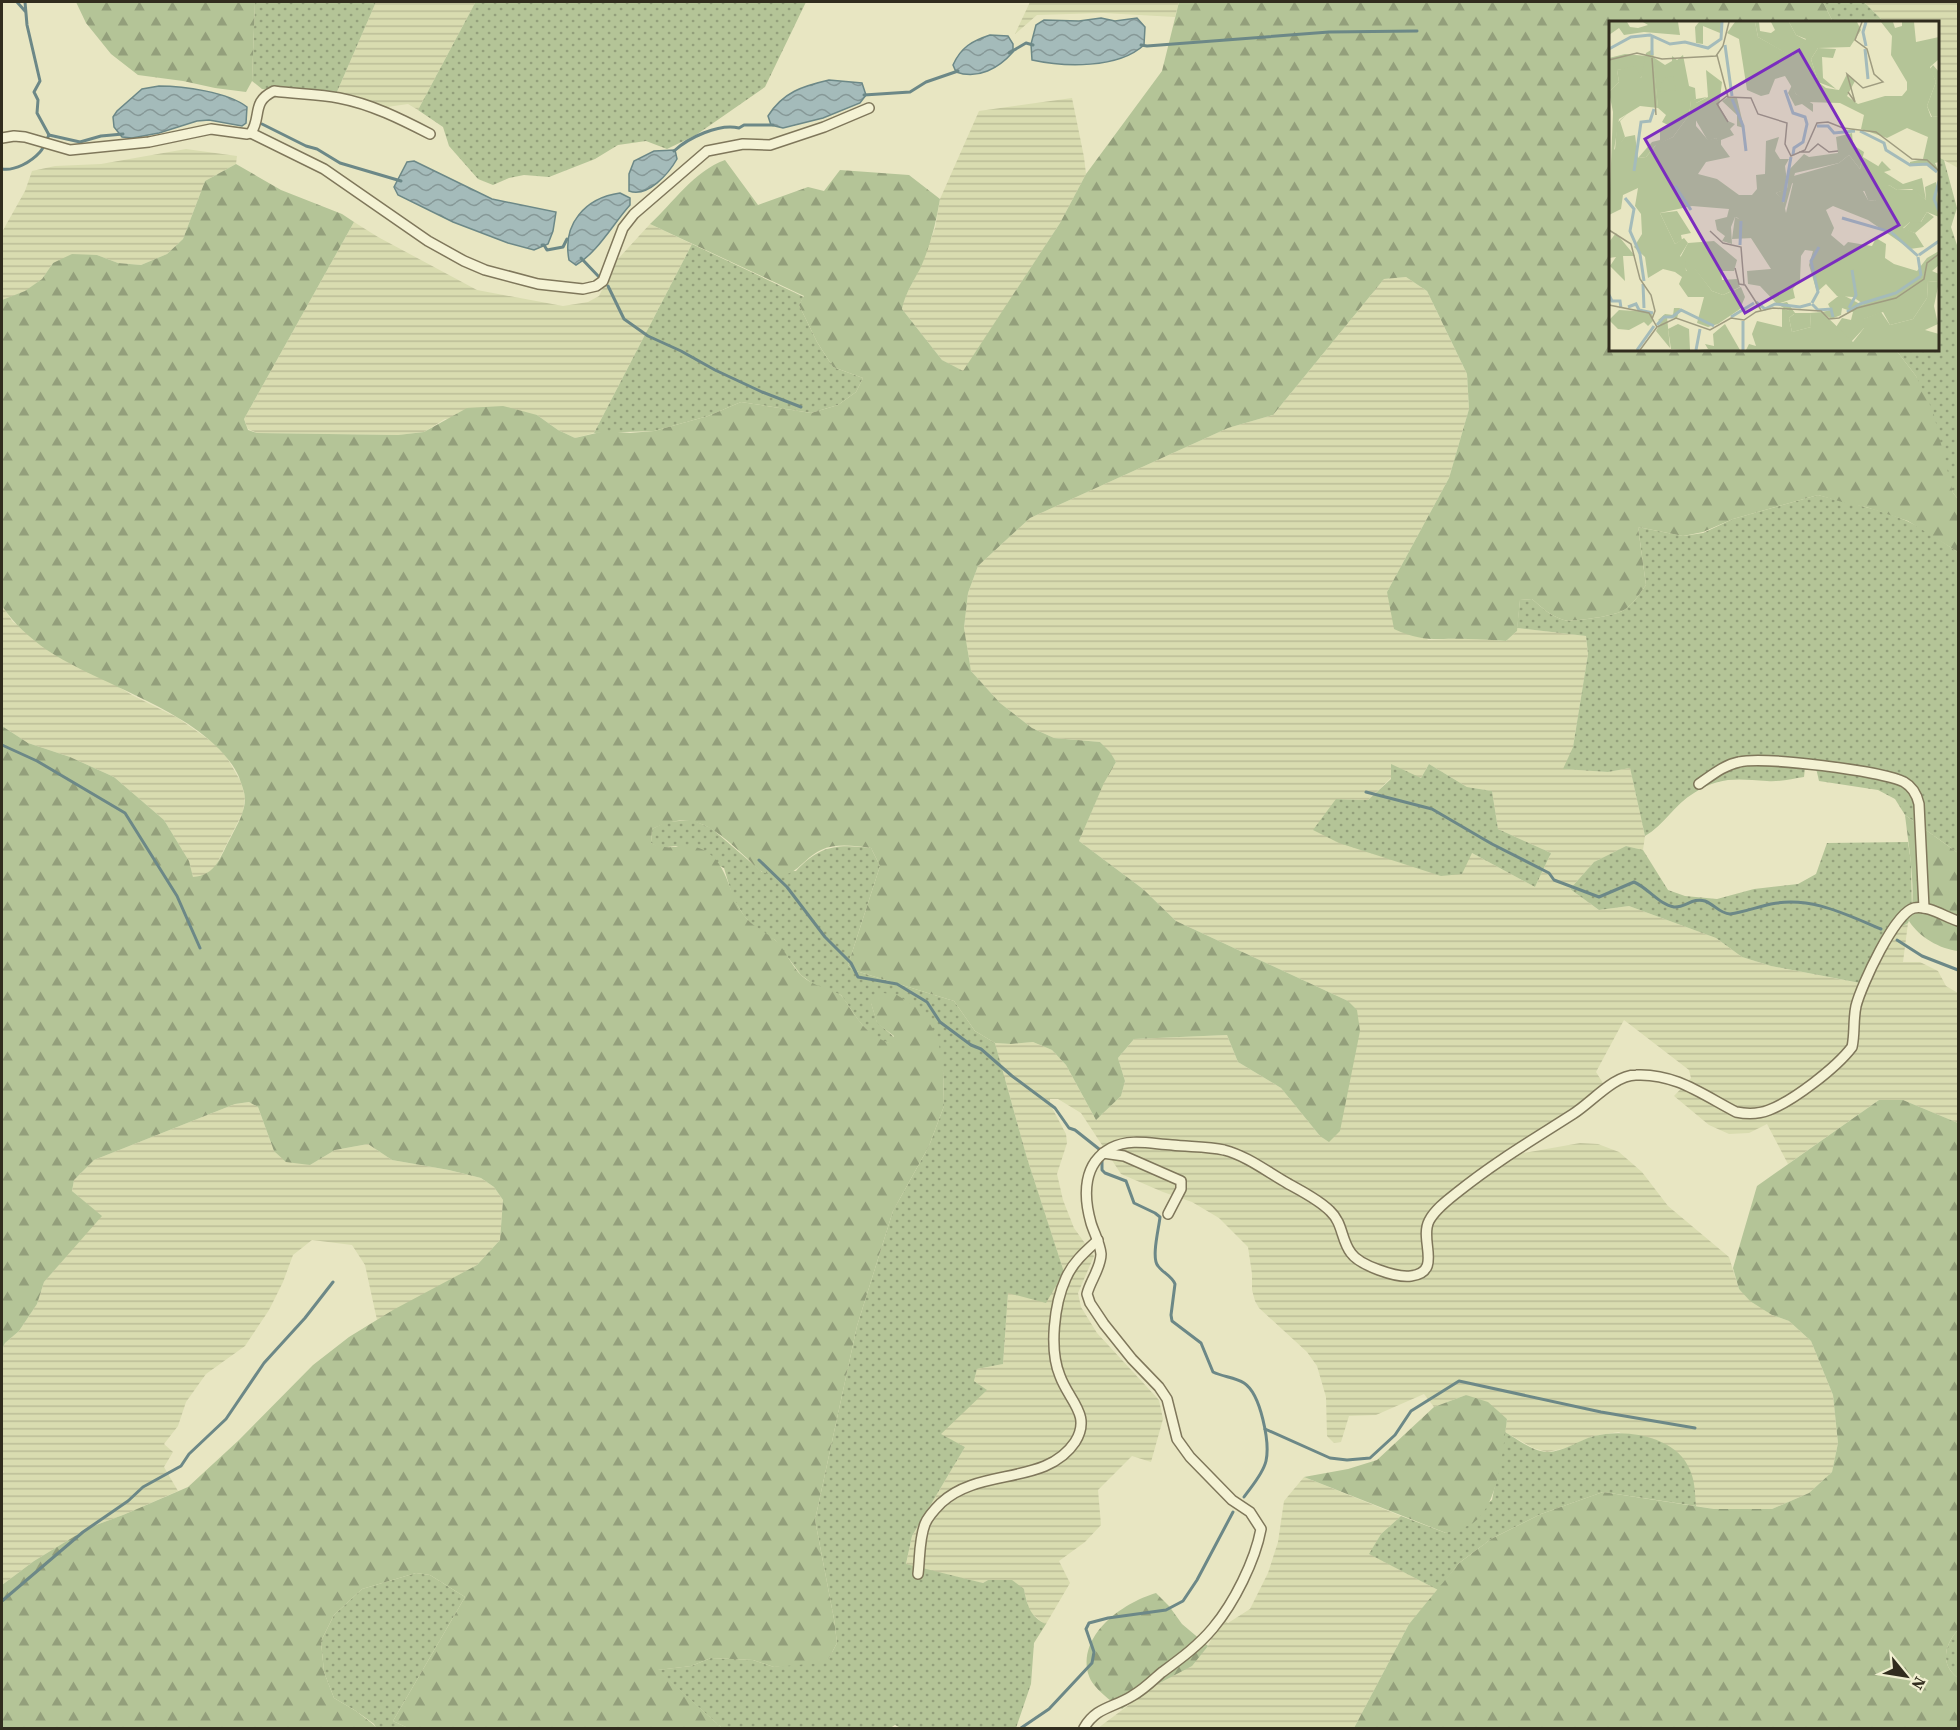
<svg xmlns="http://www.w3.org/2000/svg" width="1960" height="1730" font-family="'Source Serif 4',serif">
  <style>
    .farmland { fill: url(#farmland-rules); fill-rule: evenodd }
    .grass { fill: url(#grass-dots) }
    .forest { fill: url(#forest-firs) }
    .water { fill: url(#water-waves); stroke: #6c8887; stroke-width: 1.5 }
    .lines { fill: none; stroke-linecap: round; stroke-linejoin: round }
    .stream { stroke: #6c8887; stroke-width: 3 }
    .street-casing { stroke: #7f775b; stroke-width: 12 }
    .street { stroke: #f4f2d4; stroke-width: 9 }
    .inset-river { fill: none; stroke: #a4bbba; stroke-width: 3 }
    .inset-road { fill: none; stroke: #9f9c80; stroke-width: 1.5 }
    .view { fill: #7b2cbf; fill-opacity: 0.15; stroke: #7b2cbf; stroke-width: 3 }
    .inset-edge { fill: none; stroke: #312c1e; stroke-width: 3 }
  </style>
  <defs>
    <pattern id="farmland-rules" width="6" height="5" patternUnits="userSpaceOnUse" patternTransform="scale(1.5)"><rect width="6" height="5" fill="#d9dcb0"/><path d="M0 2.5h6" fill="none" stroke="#bbbd97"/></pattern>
    <pattern id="grass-dots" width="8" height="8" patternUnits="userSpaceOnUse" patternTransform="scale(1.5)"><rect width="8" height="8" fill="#b4c497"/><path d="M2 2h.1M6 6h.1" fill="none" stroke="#939f7b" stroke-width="1.8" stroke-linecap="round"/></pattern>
    <pattern id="forest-firs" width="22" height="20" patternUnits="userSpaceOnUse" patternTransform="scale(1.5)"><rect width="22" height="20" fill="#b4c497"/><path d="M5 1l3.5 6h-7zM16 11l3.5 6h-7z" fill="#939f7b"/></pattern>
    <pattern id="water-waves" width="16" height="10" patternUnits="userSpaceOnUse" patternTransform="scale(1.5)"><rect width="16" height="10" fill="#a4bbba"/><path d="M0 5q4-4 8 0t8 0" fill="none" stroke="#869897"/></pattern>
  </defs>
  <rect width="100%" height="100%" fill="#e8e6c2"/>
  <g class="farmland">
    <path d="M376,2l99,1 -57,107 -10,-6 -28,4 -27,-2 -20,-5z"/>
    <path d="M1030,2h149l-4,15 -72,-4 -66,2 -22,19z"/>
    <path d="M1864,2h94v166l-20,-11v-135h-54z"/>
    <path d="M1072,98l12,59 2,17 -26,49 -97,149 -21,-12 -40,-51 2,-10 16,-31 15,-40 5,-29 39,-88z"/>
    <path d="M186,149l51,7 -1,8 -31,17 -22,58 -16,15 -26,11 -23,-2 -21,-8 -44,8 -11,16 -17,13 -23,8v-68l23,-41 7,-20 23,-5 46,-2z"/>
    <path d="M354,222l24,15 99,53 86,16 25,-4 11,-6 18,-36 33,-36 42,20 -98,189 -19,5 -17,-8 -21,-15 -92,4 -21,13 -26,3 -141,-2 -9,-4 -4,-10z"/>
    <path d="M1406,277l21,14 11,23 29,60 2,35 -20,69 -62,114 41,48 39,-2 39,3 11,-10v-3l69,8 2,18 -15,93 -9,22 44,3 22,-4 15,68 -2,14 -17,-4 -32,16 -24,27 29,21 30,-4 87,32 26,19 29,9 88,17 39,-54 10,-6 -5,39h17l18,9 8,15 12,7v130l-55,-23h-24l-91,64 -21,-40 -18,9 -20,1 -20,-9 -35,-29 17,-18 -2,-8 -65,-50 -28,52 7,11v10l-35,30 -50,31 62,-11 18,1 21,8 23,20 26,34 61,51 10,32 33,26 17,6 22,20 22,54 5,48 -6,29 -23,21 -37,16h-58l-18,-3 -2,-19 -75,-55 -26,4 -27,12 -19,4 -14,-4 -28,-16 2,-13 -41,-24 -32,12 -10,-13 -48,21 -27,1 -8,26 -7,1 -7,-7 -1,-39 -9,-31 -10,-14 -48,-44 -4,-7 -3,-11v-16l-4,-27 -29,-29 -27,-16 -29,-10 -42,-18 -40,-61 -23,-14h-8v5l16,30 1,9 -10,31 6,26 11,28 20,28 -16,37 3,14 16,26 62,67 4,19 -12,43 -19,-6 -34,34 3,35 -16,17 -26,19 11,22 -24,41 -3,-1 -14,-12 -5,-22 -36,-9 -5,3 -77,-18 6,-29 53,-89 -25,-13 46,-44 -12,-9 3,-12 26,-5 5,-71 56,-21 -37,-114 -32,-115 16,1 22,-2 19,8 14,15 30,55 25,-24 4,-15 -7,-23 16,-19 93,-4 11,27 43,26 39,48 28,-135 -172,-80 -33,-32 -64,-48 25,-59 12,-20 -16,-20 -46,-4 -22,-10 -32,-25 -29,-32 -7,-42 4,-36 10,-27 52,-48 198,-90 45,-13 111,-136zM1429,764l38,23 25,4 6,38 53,24 -16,34 -63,-34 -136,-54 32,1 23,-22h30z"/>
    <path d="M2,606l11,16 119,73 46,23 37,26 11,12 15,26 4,15 -2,15 -29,57 -10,8h-11l-4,-16 -25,-41 -50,-43 -44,-20 -42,-14 -26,-17z"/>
    <path d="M249,1102l9,5 16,44 36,14 25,-15 33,-6 24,16 57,10 32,8 13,9 9,13 -3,40 -23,25 -100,55 -12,-55 -13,-20 -40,-5 -19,15 -10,27 -14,28 -24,36 -39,28 -20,28 -8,24 -14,18 9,8 -9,15 14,24 -55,24 -35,13 -54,33 -32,24v-111l2,-2 -2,-4v-118l3,-7 14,-12 18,-27 7,-22 57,-66 -29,-25 2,-11 20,-20 141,-56z"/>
    <path d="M1304,1477l97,39 -20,18 -11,20 68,36 -29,34 -55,104h-256l110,-82 13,-28 7,5 22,-14 18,-36 10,-31 6,-41z"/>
  </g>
  <g class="grass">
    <path d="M255,2h121l-43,99 -22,-6 -49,-6 -10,-8z"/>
    <path d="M473,2h333l-41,85 -69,48 -29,14 -21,-8 -28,4 -23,14 -46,18 -25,-2 -15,3 -16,7 -15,-6 -29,-33 -6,-19 -25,-17 57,-107z"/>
    <path d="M1823,2h41l20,20h-51z"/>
    <path d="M1938,157l6,3 13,48 -6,19 7,21v251l-5,-6 -37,-117 -20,-26h42z"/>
    <path d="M692,244l112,53 -5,8 18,37 16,25 30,11 -7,14 -18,13 -27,8 -70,-11 -33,14 -54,15 -60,2z"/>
    <path d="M1818,495c29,8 60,13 89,26 18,8 35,21 51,31v301l-53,-38 -10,-16 -17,-9 -59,-9 -3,-13h-11l-1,9c-12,2 -25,5 -37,4 -29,-2 -47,-5 -73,12 -19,11 -30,32 -49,43l-15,-68 -22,4 -45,-3 10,-22 15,-93 -2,-18 -69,-8 3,-28 12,-1c9,8 20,18 32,21 10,2 51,-4 60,-10 9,-5 16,-17 22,-25l-8,-58 45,9 20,-3 30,-14z"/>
    <path d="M1391,764l30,14 8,-14 38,23 25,4 6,38 53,24 -16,34 -63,-34 -10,21 -21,2 -102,-33 -26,-13 23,-31 32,1 23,-21z"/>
    <path d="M692,820l19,8 51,44 34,-1c24,-26 41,-27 75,-23l9,18 -32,99 5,5 101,31 21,30 20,12 32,115 37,114 -18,31 -38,-10 -5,71 -26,5 -3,12 13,9 -46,44 24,13 -53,89 -6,28 77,19 5,-3h24l12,9c3,16 6,28 22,35l-12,19 -3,41 -15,44h-115l-6,-3 -5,3h-168l-65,-58 34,-4 20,-8 42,2 21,7 55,-9 8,-15 -3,-24 -19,-99 42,-194 36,-115 36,-65 15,-40 -1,-35 -72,-68 6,19 17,15v8l-21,-8 -14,-16 -18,-26 -24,-8 -16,-12 -26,-35 -17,-10 -14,-14 -11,-18 -9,-30 -48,-22 -17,2 -8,-5 1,-14 14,-7z"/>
    <path d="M1908,842l3,21 1,50 -4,10 -10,6 -38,54 -89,-17 -29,-9 -26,-19 -87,-32 -30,4 -29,-21 24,-27 32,-16 17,4 25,40 17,6 32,3 37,-10 44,-5 18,-10 11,-31z"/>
    <path d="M1505,1432c12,7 27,19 41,20 16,1 33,-12 48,-16 31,-8 83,0 96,34 5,11 5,24 6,36l-93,-14 -62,22 -50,25 -32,24 -21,27 -69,-36 12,-20 20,-18 45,17 46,-33z"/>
    <path d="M416,1573l14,2 35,22 -72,124 15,7h-32l-2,-4 -18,-13 -22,-13 -10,-26 -3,-31 13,-26 28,-26z"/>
    <path d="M1958,1630v48c-18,-13 -14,-33 0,-48z"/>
  </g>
  <g class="forest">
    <path d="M76,2h179l-3,79 -6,11 -31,-4 -32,-7 -45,-6 -27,-21 -25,-31z"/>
    <path d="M1179,2h644l10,20h-223v328h286l20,26 17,35 20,82 5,6v53l-50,-31 -42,-14 -17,-3 -31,-9 -85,24 -30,13 -20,4 -45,-9 8,58c-6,8 -13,20 -22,25 -9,6 -50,12 -60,10 -12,-3 -23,-13 -32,-21l-12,1 -3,31 -11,10c-12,-1 -25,-2 -38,-2 -31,-1 -44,4 -74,-10l-7,-37 62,-114 20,-69 -2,-35 -40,-83 -21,-14 -22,2 -111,136 -45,13 -198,90 -52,48 -10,27 -4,35 7,43 29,32 32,25 22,10 46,4 10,10 6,10 -12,21 -25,58 64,48 33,32 172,80 9,9 3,21 -20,100 -11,11 -9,-6 -39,-48 -43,-26 -11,-27 -93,4 -16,19 7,23 -4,15 -25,24 -30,-55 -14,-15 -19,-8 -22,2 -16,-1 -20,-12 -21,-30 -101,-31 -5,-5 32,-99 -9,-18c-16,-2 -35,-5 -50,2 -23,11 -24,32 -56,23 -7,-2 -12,-9 -17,-14 -31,-28 -53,-52 -96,-30l-1,14c18,11 41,-5 60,12 18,16 18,40 32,59 10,14 21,16 32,26 11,10 16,26 27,36 13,11 24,11 37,18 5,3 8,10 11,14 14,20 21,30 44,36v-8l-17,-13 -6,-20 6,-11 20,3 26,17 15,26 5,33 1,35 -15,40 -36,65 -36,115 -42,194 19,99 3,24 -8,15 -9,5 -46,4 -21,-7 -42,-2 -20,8 -33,4 64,58h-314l-15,-7 72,-124 -35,-22 -14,-2 -54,16 -28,26 -13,26 3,31 10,26 22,13 18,14 2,3h-374v-143l32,-24 54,-33 35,-13 65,-28 51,-47 74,-75 36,-28 44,-27 84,-45 23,-25 3,-40 -9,-13 -13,-9 -32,-8 -57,-10 -24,-16 -33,6 -25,15 -24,-3 -12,-11 -16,-44 -9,-5 -14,2 -141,56 -20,20 -2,11 30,25 -58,66 -7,22 -18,27 -14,12 -3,7v-624l26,17 42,14 44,20 50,43 25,41 4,16c23,-1 28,-22 38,-40 6,-12 14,-25 14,-38 0,-7 -4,-16 -6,-22 -29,-63 -137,-90 -192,-127 -17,-12 -33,-26 -45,-44v-306l23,-9 17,-12 11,-16 19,-9 25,1 21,8 23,2 26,-11 16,-15 22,-58 31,-17 45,26 61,24 12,8 -110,197 4,11 9,3 141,2 26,-3 43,-24 36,-2 34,9 21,15 17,8 30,-7 25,2 24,-2 54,-15 33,-14 70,11 27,-8 18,-13 7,-14 -30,-11 -16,-25 -18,-37 5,-9 -154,-72c23,-21 44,-53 75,-64l33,45 50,-18 16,4 16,-21 69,5 31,24c-4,24 -10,48 -20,70 -7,13 -15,25 -18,40l40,51 21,11 97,-148 26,-49 76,-103z"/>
    <path d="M1905,815l53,38v98c-18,-2 -39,-14 -49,-30 9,-22 -1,-80 -4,-106z"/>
    <path d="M1879,1100h24l55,23v507c-14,15 -18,35 0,48v50h-604l55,-104 50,-61 32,-24 50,-25 62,-22 111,17h58l37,-16 23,-21 6,-29 -5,-48 -22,-54 -22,-20 -17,-6 -22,-14 -11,-12 -6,-21 24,-82z"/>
    <path d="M1466,1395l22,7 19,17c-4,30 -8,86 -34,104 -7,5 -19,7 -27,10l-142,-56 44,-8 29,-9 57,-53z"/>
    <path d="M1156,1593l13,13 13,18 26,22 -16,20 -42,22 -28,21c-10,-7 -30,-22 -33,-33 -13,-40 33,-73 67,-83z"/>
  </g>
  <g class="water">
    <path d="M1101,18l14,3 22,-3 8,9 -1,18c-26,24 -80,22 -112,15l-1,-16 5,-19 8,-5 35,1z"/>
    <path d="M990,35l18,1 5,8v8c-14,16 -35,28 -57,20l-3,-7c8,-18 19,-24 37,-30z"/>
    <path d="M829,80l33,3 4,12 -6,8 -37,15 -40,10 -12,-3 -3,-9c15,-24 35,-30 61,-36z"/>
    <path d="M159,86c24,0 69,6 88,21l-1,16 -4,3 -33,-6 -12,1 -38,12 -27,5 -10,-1 -8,-10 -1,-10 4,-6 25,-22z"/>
    <path d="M675,150l2,9c-8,14 -29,39 -48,32v-17l5,-13 20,-10z"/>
    <path d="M414,161l78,38 64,13 -3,19 -5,13 -14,6 -26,-7 -55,-21 -55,-27 -4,-8 13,-25z"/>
    <path d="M620,193l10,5v7c-17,19 -33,48 -54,60l-7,-5c-7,-36 16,-62 51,-67z"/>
  </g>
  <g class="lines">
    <g class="stream">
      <path d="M17,2l8,9"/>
      <path d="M25,2l2,23 13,56 -6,11 4,8 -1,13 12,22"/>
      <path d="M1141,45l6,1 182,-14 88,-1"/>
      <path d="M1009,53l17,-10 7,2"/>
      <path d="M864,95l46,-3 16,-10 32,-11"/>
      <path d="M262,124l44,22 11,3 23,14 61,18"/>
      <path d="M49,135l31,7 21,-6 22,-2"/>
      <path d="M674,151c14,-13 45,-28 65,-23l5,-3h29"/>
      <path d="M2,169c13,2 29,-7 38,-17 4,-4 6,-12 9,-17"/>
      <path d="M542,245h2l3,5 16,-3 4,-8"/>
      <path d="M581,258l19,20"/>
      <path d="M608,286l16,33 24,17 33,15 34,19 47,22 39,15"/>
      <path d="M2,745l35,16 88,52 52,83 23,52"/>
      <path d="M1366,792l66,17 60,35 57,29 5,7 45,17 35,-15c14,6 26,23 40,25 11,1 19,-10 31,-6 10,4 14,12 25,13 14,-2 27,-7 41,-10 40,-8 74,10 110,25"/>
      <path d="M759,860l28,27 38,50 26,26 7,14 39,7 30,18 13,20 31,23 10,4 31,27 43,32 14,20 6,2 24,19"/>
      <path d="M1897,940l25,16 36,14"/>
      <path d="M1102,1160v10l3,3 21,8 8,22 21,10 5,4c-1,11 -9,41 -2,49 5,7 14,10 17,18l-4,31 1,6 29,22 12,29c10,5 22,5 31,11 17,11 26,60 22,78 -3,13 -15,26 -22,36"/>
      <path d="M1265,1429l65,29 17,2 23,-2 25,-23 16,-24 48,-30 142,31 94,16"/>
      <path d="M2,1601l81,-69 45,-31 15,-14 38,-21 8,-12 37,-35 38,-56 41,-45 28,-36"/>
      <path d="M1021,1728l28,-19 43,-46 2,-11 -8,-23 3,-6 19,-5 58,-8 17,-9 14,-21 36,-68"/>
    </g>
    <defs>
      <g id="street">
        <path d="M251,133l73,36 104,72 36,20 21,9 53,14 45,5 13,-3 7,-5 20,-53 11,-14 73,-63 36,-7 27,1 54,-18 45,-19"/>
        <path d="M2,138l12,-2 11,1 45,13 79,-8 62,-13 36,5 4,-1c11,-17 0,-31 23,-42 21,3 44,3 65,7 32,6 62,21 91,36"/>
        <path d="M1699,784c13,-9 25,-19 40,-22 25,-6 143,9 165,20 9,5 13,13 15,22l5,104"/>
        <path d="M1103,1153l21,3 57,25v8l-13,25"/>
        <path d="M918,1574c2,-16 1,-35 7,-50 3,-8 10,-15 16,-21 38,-36 105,-17 134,-61 17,-27 -6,-41 -15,-66 -11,-26 -6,-72 6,-98 7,-16 20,-27 32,-38"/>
        <path d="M1084,1728c12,-21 29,-20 48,-32 11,-6 20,-15 29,-23 19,-14 37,-27 52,-45 21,-25 42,-67 48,-99l-11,-17 -18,-12 -42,-43 -13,-18 -10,-40 -8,-12 -27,-28 -28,-35 -14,-21 -3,-9c3,-13 14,-26 14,-40 -1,-11 -7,-21 -10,-31 -8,-28 -8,-60 20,-75 19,-10 41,-4 61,-3 17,2 35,1 52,5 23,6 42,21 63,33 14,8 31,16 43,28 13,12 11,29 21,42 8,12 45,25 60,23 32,-4 8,-36 18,-55 6,-12 20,-22 30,-30 36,-29 75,-52 114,-77 18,-11 41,-39 63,-39 39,-2 67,20 100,37 10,2 23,2 33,-2 24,-9 67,-42 83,-63 3,-13 1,-27 4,-41 5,-20 39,-94 58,-98 14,-3 31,9 44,13"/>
      </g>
    </defs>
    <use href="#street" class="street-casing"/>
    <use href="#street" class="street"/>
  </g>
  <g transform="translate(1609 21)">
    <rect width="330" height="330" fill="#e8e6c2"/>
    <path d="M146,1h4l1,9 11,2 4,-3 -4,-8h18l7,13 10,5 -13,15h-4l-31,-18zM209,27l18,1 -3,9 -11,-1 1,21 13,11 -18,-7 -7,-23zM16,33l22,2 -5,20 -2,2 -15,-9 -8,1 2,12 -10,10v-34zM74,34l6,31 6,2 1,11 -5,2 -2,14 -16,22 -18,9 -9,11 -8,1 14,-16 8,-2v-8l8,-7 -6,-3 4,-7 -8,-7 -5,-51 12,8 7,-4v-5l5,4zM324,44l6,7v44l-7,1 -5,-11 9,-24 -6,-13zM97,49l16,12 -3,24 9,15 7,3 -5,5 4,6 -13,5v8l-5,-10 -8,3 -14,-24 2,-14 12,-6zM183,64l4,9 17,10v8l-11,-8 -7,2 -7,-13zM119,76l9,1 7,30 -7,-2v-11l-15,-14zM18,93l-7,7 5,16 -10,14 2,-28zM243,112l1,12 11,7 -4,17 -11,-14 -10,8 -44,10 -11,39v-11l-8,-8 12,-5 -1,-16 17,-18 5,3 29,-4 -2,-16zM273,140l9,9 -7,2 19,12 19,-6 4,22 -14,-11 -15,1 -8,-5 -14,16 -7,-1 -4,-10h14l-1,-22zM68,190l14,22 -10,2 1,5 -7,4 -15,-31zM318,191l7,5 -19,16 -12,-4 7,-7h11zM126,196l6,3 12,18 -21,1zM105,220l23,19 -3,11h-13l1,9 15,-1 3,8 -17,8 -11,-4 -18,-23 -6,5 -8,-15 8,-15zM330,230v14l-7,6 7,3v8l-11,-1 -1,17 -14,21 -23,6 -7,-13 -19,7v9l-13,14 -15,-15 6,-9 9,2 2,-8 -11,-4 -1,7 -10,4 -9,-7 9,-2 -3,-6 13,-10 21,11 64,-32 1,-15zM178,281l8,11h15l1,14 -19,5 -3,-14 5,-4 -17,-10zM65,287h6l-3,10 -10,-1 3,31 -14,-17 5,-9 -3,-2 7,-6 8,1z" fill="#b4c497"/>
    <path d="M0,1h18l3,5 8,1 10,-3 -5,-3h35l2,13 -36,-3 -20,3 -5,-7 -10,7zM90,1h23l-2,11 -17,-7v18l-7,-1 -1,-16zM126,1h20l3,15 34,19 14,-17 -10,-4 -7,-13h68l4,8 -11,17 -32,1 -7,11 7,23 8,6 13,2 8,-16 8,7 -8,15 11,8 27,-8h17l5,-6v-8l-16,-27 1,-19 -11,-14h12l2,6 7,-2v-4h12l2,20 23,-5v22l-9,8 6,15 -9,24 4,11 8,-1v46l-4,1 4,9 -10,-7 -19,1v-4l13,-3 5,-22 -21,-9 -20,10 -26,-9 3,-14 -24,-12 -34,-1 -10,-8 -11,-18 -10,3 -6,15 -8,2 -14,-6 -8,-51 -12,-6zM44,28l5,59 -18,-2 -21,13 -5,31 11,-13 10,-2 3,23 8,-1 11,-13 16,-7 16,-22 2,-15 16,-3 -11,6v23l12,14 8,-2 14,19 -24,5 -8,12 19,5 22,16h13l5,-6 -1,-14 9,-1 1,-33 13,-4 -4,14 5,8h9l-4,7 3,23 -12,4 7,6 3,14 7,-30 -4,2 1,-8 49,-14 10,-8 11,14 3,-12 15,9v24l-15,1 5,9 7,1 7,-13 7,-3 8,5h18l11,10 -1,-13 11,-5 3,35 -12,-5 -7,11 -10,-1 -7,6 12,5 9,14 -14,2 -42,-29 -35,-14 -7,4 8,18 -3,7 13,11 4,-4 24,4 4,-8 10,6 -1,14 9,6 23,7 10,-13v20l-27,17 -34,11 -13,-9 -16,-1 -11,-12 -9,8 -8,-27 4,-14 -8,-1 -4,6 -1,24 -7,9 2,9 -18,6 -17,-18 -12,-2 -1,-13 24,-2 -33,-51 -3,-1 -4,10 1,17 -10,-3 3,-5 -8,-6 -2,-10 12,-3 2,-8 -37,-3 -32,7 15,31 9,-6 4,5 -8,13 5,5 1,10 8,-4 18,24 11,4 18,-8 4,10 -5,12 -22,15 -10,3 -11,-4 7,-26h-16l-9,-13 3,-7 -7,-5 -12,-3 -15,9 -3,-21 -11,-10 8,-13 -1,-20 -6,-8 3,-18 -15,7 -2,14 -12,6 4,-103 -4,-20 10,-10 -2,-12 18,-4 6,12 5,-25zM64,55l3,14 -18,2 6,-14zM7,212l19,23h-12l2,25 -15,-15 6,-9 -7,1v-16zM319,260l11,1 -5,24 4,18 -13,6 14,4v16h-193l3,-6 7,2 -4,-12 5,-13 25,6v-19l13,5 -6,5 3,14 19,-5 -1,-14 12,-1 31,30 11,-14 -1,-9 18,-7 9,13 23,-6 14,-21zM10,289l33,2 1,9 -5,5 -4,-4 -15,8 -11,-1 -9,-9zM69,303l11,5 1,21 -19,-1 -3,-20zM116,303l15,26h-42l10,-1 -3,-5 9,2 -1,-12z" fill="#b4c497"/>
    <path class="inset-river" d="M43,15v19M116,24l7,51M257,25l-3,-14 3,-10M0,28l22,-12 19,-2 20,9 15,-2 23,6 13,-9 1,-17M256,28l3,30M176,69l8,23 12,4 2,7 -4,18 -9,6 -1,7M123,78l11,27 3,25M208,105h11l6,7 21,-2M251,110l24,12 2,7 24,15 17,-1 10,8M25,150l7,-49 9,-1 4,-12M330,160l-5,18 5,12M66,165l16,24M16,177l9,11 -4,22 10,23 4,27M174,181l8,-45M233,197l49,14 27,24M131,224l1,-24M310,234l20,-14M309,236l3,19M34,263l1,24M0,274l3,6h8l1,7M147,281l9,7 10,-5 25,3 11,-3M203,282l6,-11 -7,-31 8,-14M203,283l6,6 13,-1 2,8M19,286l8,-3 3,6 14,3M240,287l7,-13 -4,-25M238,291l13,-8 36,-11 25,-17M122,296l23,-14M134,300v29M48,304l7,-8h8l9,-7 33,16M28,329l17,-24M87,329l4,-21"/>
    <path class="inset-road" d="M108,34l11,42 23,1 7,16 29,9 -2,21 6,12 14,-6 12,-27 11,-1 15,6 33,4 36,27 15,1 12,11M43,37l4,57M0,39l28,-7 25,6 54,-3 7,-10 6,-24M239,71l7,10 -8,-28 16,14 20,-6 -9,-8 -7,-25 -12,-9 7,-18M118,75l-10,8 11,18M190,131h10l9,-8 11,8 9,-1M0,209l22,14 9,35 11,16 4,16 -3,8M101,210l13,12 18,4 3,37M126,247l4,16 6,1 16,25M0,284l40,8 8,14 19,-9 34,12 21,-12 13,2 12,-8 17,-4 48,3 8,8 10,-1 18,-10 39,-10 28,-19 3,-16 12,-9M31,329l17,-23"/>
    <path class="view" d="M190,29l100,175 -154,88 -100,-174z"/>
    <rect width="330" height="330" class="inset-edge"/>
  </g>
  <rect width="1960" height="1730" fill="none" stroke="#312c1e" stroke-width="6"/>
  <g transform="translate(1906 1676) rotate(120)" stroke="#f0efd0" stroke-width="4.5" paint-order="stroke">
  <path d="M0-4.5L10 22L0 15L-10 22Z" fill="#312c1e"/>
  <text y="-9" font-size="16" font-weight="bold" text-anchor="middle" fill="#312c1e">N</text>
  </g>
</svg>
